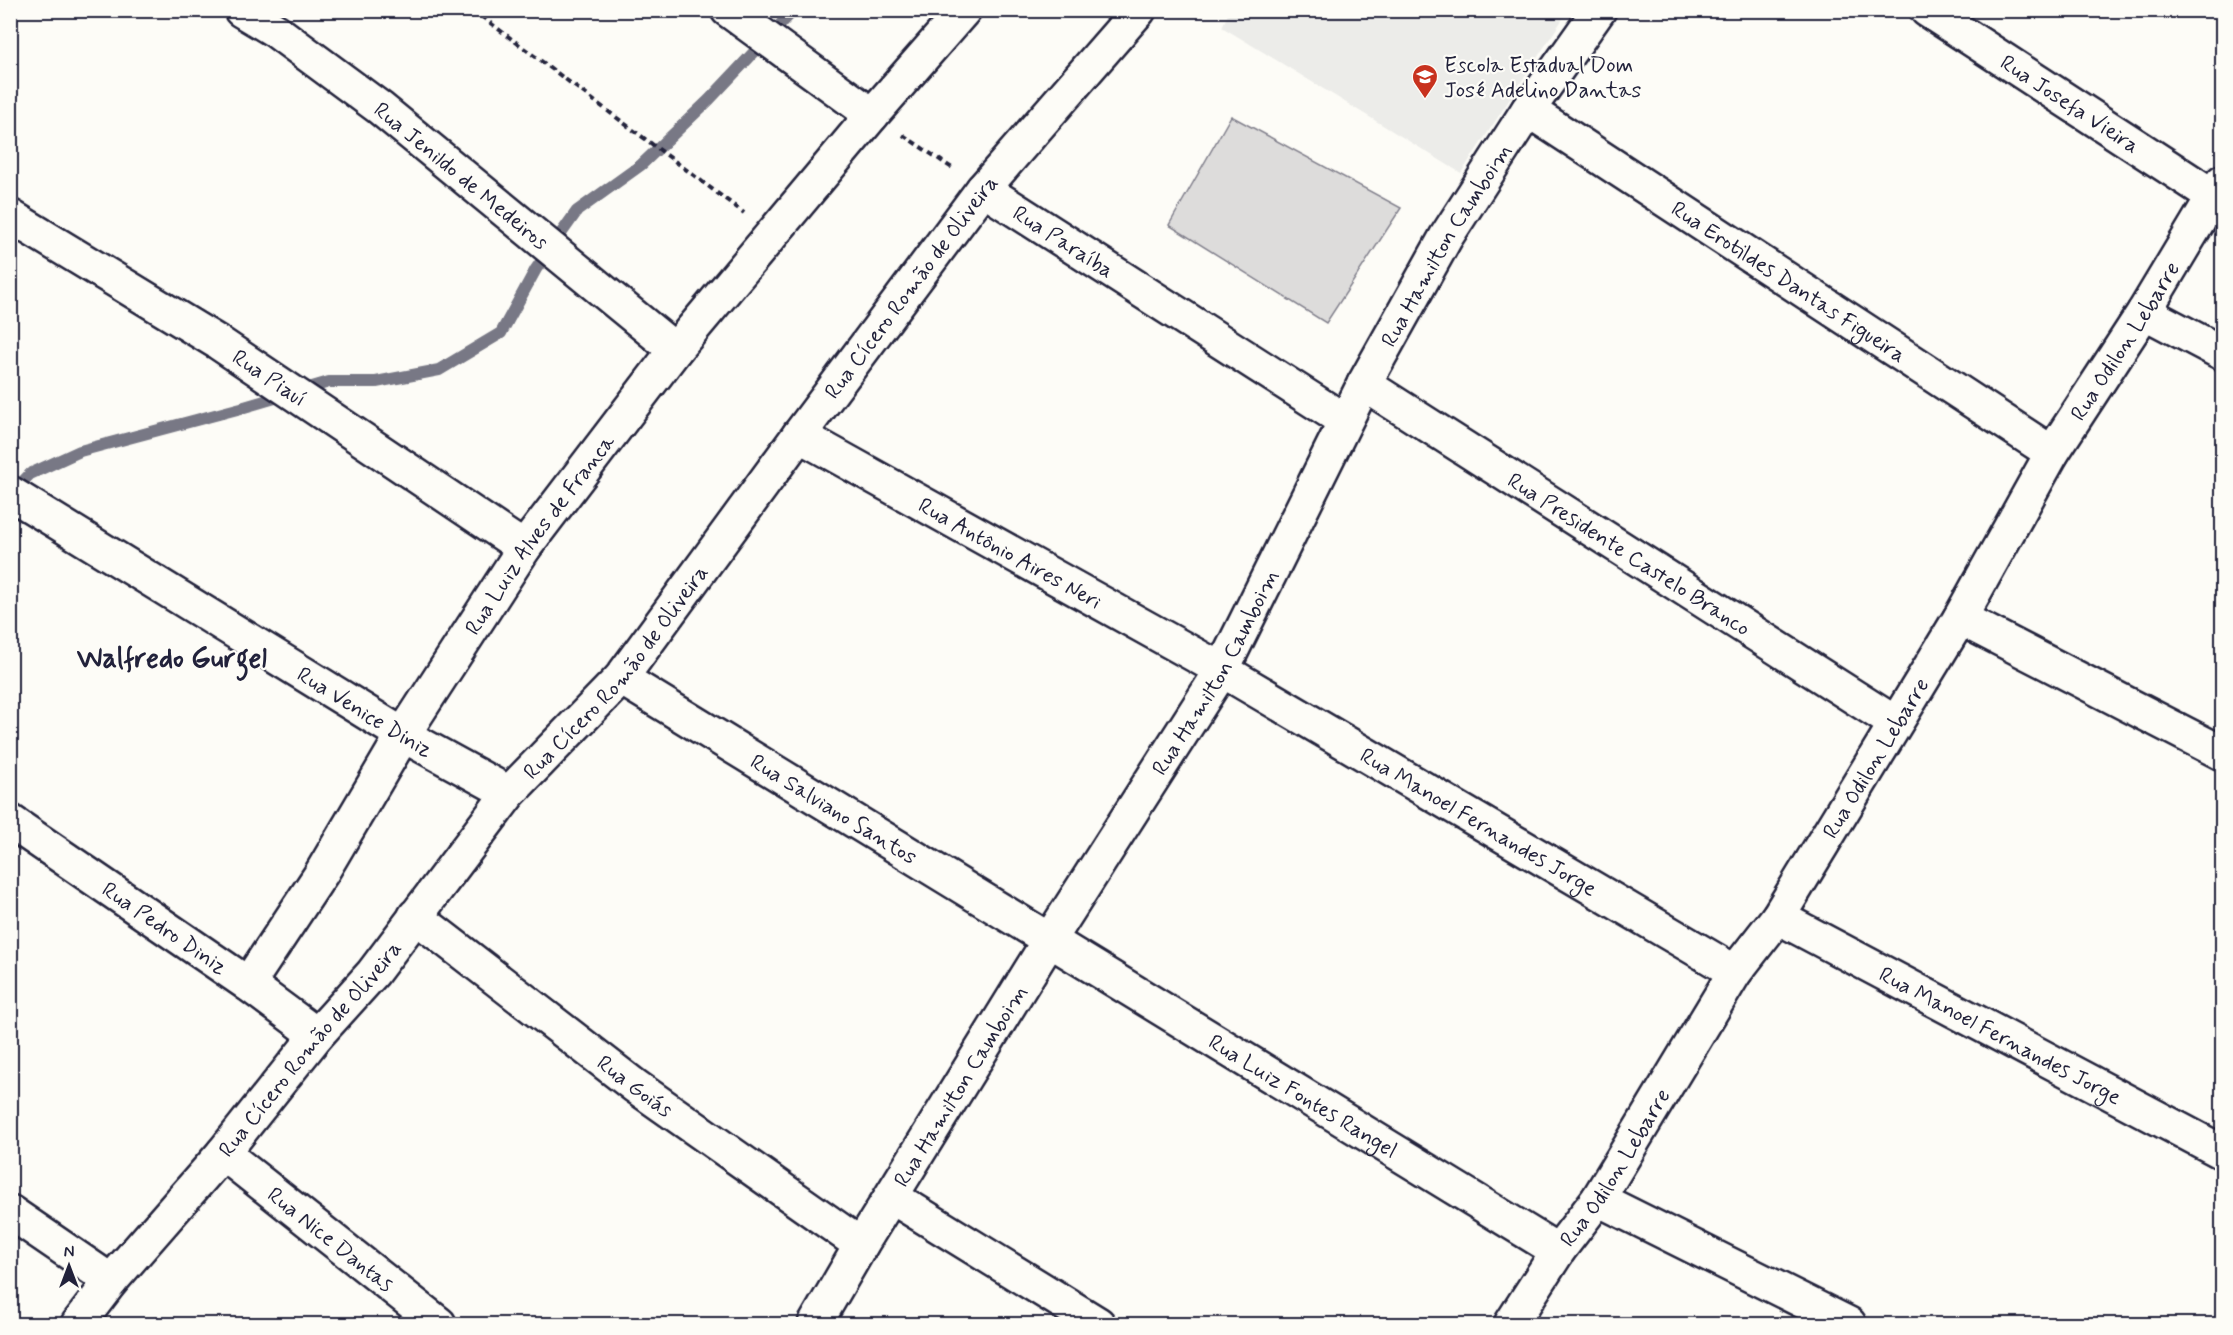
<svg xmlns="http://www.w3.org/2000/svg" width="2233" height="1335" font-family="Mynerve,sans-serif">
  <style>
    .built { fill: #ecece9 }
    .green { fill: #dddcdb; stroke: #807f8b; stroke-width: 1.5 }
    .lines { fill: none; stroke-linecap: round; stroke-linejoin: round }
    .stream { stroke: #787885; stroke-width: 12 }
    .street-casing { stroke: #22223b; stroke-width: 38 }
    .secondary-casing { stroke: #22223b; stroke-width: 38 }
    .path { stroke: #22223b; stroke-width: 4; stroke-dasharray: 6 4.5; stroke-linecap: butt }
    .street { stroke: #fdfcf7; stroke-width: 33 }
    .secondary { stroke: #fdfcf7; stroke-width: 33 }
    .labels { text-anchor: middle; stroke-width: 4.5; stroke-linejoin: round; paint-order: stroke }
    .poi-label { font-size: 22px; fill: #22223b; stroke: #fdfcf7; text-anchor: start }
    .street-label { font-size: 22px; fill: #22223b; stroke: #fdfcf7 }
    .district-label { font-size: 28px; font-weight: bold; fill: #22223b; stroke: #fdfcf7 }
  </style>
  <rect width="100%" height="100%" fill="#fdfcf7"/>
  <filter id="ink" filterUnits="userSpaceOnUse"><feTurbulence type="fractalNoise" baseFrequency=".0167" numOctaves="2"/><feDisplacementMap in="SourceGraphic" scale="12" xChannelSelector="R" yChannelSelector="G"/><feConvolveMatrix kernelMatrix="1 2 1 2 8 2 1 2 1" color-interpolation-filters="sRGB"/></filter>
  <g filter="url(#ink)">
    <path class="built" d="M1230,10l58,1h280l-107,162 -239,-146z"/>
    <path class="green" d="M1231,116l170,92 -75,115 -157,-98z"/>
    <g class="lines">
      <path class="stream" d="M13,492l17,-18 50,-23 161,-43 88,-26h47l63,-12 62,-37 35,-64 41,-58 64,-46 68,-65 85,-90"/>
      <defs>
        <g id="street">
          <path id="s1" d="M241,10l35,21 104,77 295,242"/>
          <path d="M728,10l144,105"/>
          <path id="s2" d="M1927,10l286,186"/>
          <path id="s3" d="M1528,110l524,343"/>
          <path id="s4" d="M983,189l362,232"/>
          <path id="s5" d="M10,216l209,127 305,205"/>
          <path d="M2144,312l78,41"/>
          <path id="s6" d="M1364,384l531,339"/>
          <path id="s7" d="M799,435l423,235 513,302"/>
          <path id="s8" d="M10,493l393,242 106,58"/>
          <path d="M1960,618l262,135"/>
          <path id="s9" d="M621,678l937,573"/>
          <path id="s10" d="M10,821l238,163 69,51"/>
          <path id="s11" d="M415,916l220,170 226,159"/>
          <path id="s12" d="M1778,917l444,235"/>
          <path id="s13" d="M248,984l73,-110 82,-139 121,-187 151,-198 197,-235 92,-105"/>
          <path id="s14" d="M223,1153l216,171"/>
          <path d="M892,1197l206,127"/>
          <path d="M1598,1199l251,125"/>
          <path d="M78,1324l33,-43"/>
          <path id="s15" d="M815,1324l46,-79 189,-306 172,-269 142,-286 82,-147 82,-127 71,-100"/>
          <path id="s16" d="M1511,1324l47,-73 40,-52 137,-227 43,-55 182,-299 92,-165 92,-141 78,-130"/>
        </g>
        <g id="secondary">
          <path id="s17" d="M10,1212l101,69 112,-128 94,-118 56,-62 136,-180 112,-115 178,-243 184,-246 156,-179"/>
        </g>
      </defs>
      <use href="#street" class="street-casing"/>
      <use href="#secondary" class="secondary-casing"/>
      <g class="path">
        <path d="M473,10l271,203"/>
        <path d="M903,135l49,33"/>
      </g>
      <use href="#street" class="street"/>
      <use href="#secondary" class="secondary"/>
    </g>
  </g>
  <defs>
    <symbol id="school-pin" viewBox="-11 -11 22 30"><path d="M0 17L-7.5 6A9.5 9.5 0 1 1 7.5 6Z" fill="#c8321e" stroke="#fdfcf7"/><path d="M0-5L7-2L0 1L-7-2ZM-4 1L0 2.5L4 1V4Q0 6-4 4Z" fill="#fff"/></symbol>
  </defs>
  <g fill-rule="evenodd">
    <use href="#school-pin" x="1410" y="62" width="30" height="40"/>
  </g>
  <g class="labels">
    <g class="poi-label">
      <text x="1444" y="72">Escola Estadual Dom<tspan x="1444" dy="25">José Adelino Dantas</tspan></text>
    </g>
    <g class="street-label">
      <text dy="8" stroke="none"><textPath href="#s2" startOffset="171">Rua Josefa Vieira</textPath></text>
      <text dy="8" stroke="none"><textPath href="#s1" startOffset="276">Rua Jenildo de Medeiros</textPath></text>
      <text dy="8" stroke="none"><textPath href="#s4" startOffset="96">Rua Paraíba</textPath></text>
      <text dy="8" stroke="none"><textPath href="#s15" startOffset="1251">Rua Hamilton Camboim</textPath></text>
      <text dy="8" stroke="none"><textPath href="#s3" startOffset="312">Rua Erotildes Dantas Figueira</textPath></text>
      <text dy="8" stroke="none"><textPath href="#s17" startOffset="1400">Rua Cícero Romão de Oliveira</textPath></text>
      <text dy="8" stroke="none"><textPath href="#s16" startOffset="1160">Rua Odilon Lebarre</textPath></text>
      <text dy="8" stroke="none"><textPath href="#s5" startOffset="306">Rua Piauí</textPath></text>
      <text dy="8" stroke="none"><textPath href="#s13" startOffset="536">Rua Luiz Alves de Franca</textPath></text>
      <text dy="8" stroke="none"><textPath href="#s7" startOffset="242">Rua Antônio Aires Neri</textPath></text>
      <text dy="8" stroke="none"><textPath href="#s6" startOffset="315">Rua Presidente Castelo Branco</textPath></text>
      <text dy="8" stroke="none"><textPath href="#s17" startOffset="914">Rua Cícero Romão de Oliveira</textPath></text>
      <text dy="8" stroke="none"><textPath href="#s15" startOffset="765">Rua Hamilton Camboim</textPath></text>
      <text dy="8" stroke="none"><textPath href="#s8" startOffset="417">Rua Venice Diniz</textPath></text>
      <text dy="8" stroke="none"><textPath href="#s16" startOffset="674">Rua Odilon Lebarre</textPath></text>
      <text dy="8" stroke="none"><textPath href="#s9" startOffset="250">Rua Salviano Santos</textPath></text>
      <text dy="8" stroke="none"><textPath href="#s7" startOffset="782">Rua Manoel Fernandes Jorge</textPath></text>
      <text dy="8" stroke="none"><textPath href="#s10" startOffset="188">Rua Pedro Diniz</textPath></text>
      <text dy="8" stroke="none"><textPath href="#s12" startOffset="252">Rua Manoel Fernandes Jorge</textPath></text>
      <text dy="8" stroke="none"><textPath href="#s17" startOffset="428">Rua Cícero Romão de Oliveira</textPath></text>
      <text dy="8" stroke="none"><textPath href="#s11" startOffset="278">Rua Goiás</textPath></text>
      <text dy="8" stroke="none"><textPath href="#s15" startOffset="279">Rua Hamilton Camboim</textPath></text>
      <text dy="8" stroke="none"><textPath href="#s9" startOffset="800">Rua Luiz Fontes Rangel</textPath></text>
      <text dy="8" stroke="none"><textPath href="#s16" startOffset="188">Rua Odilon Lebarre</textPath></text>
      <text dy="8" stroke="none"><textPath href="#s14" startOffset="138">Rua Nice Dantas</textPath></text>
    </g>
    <g class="district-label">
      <text x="172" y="667">Walfredo Gurgel</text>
    </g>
  </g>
  <rect width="2233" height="1335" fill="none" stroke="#fdfcf7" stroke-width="36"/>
  <rect x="18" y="18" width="2197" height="1299" fill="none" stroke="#22223b" stroke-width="2" filter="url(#ink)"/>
  <g transform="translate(69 1266)" stroke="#fdfcf7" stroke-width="4.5" paint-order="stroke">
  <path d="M0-4.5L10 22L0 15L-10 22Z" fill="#22223b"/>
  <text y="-9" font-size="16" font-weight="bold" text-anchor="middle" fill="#22223b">N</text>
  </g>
</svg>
